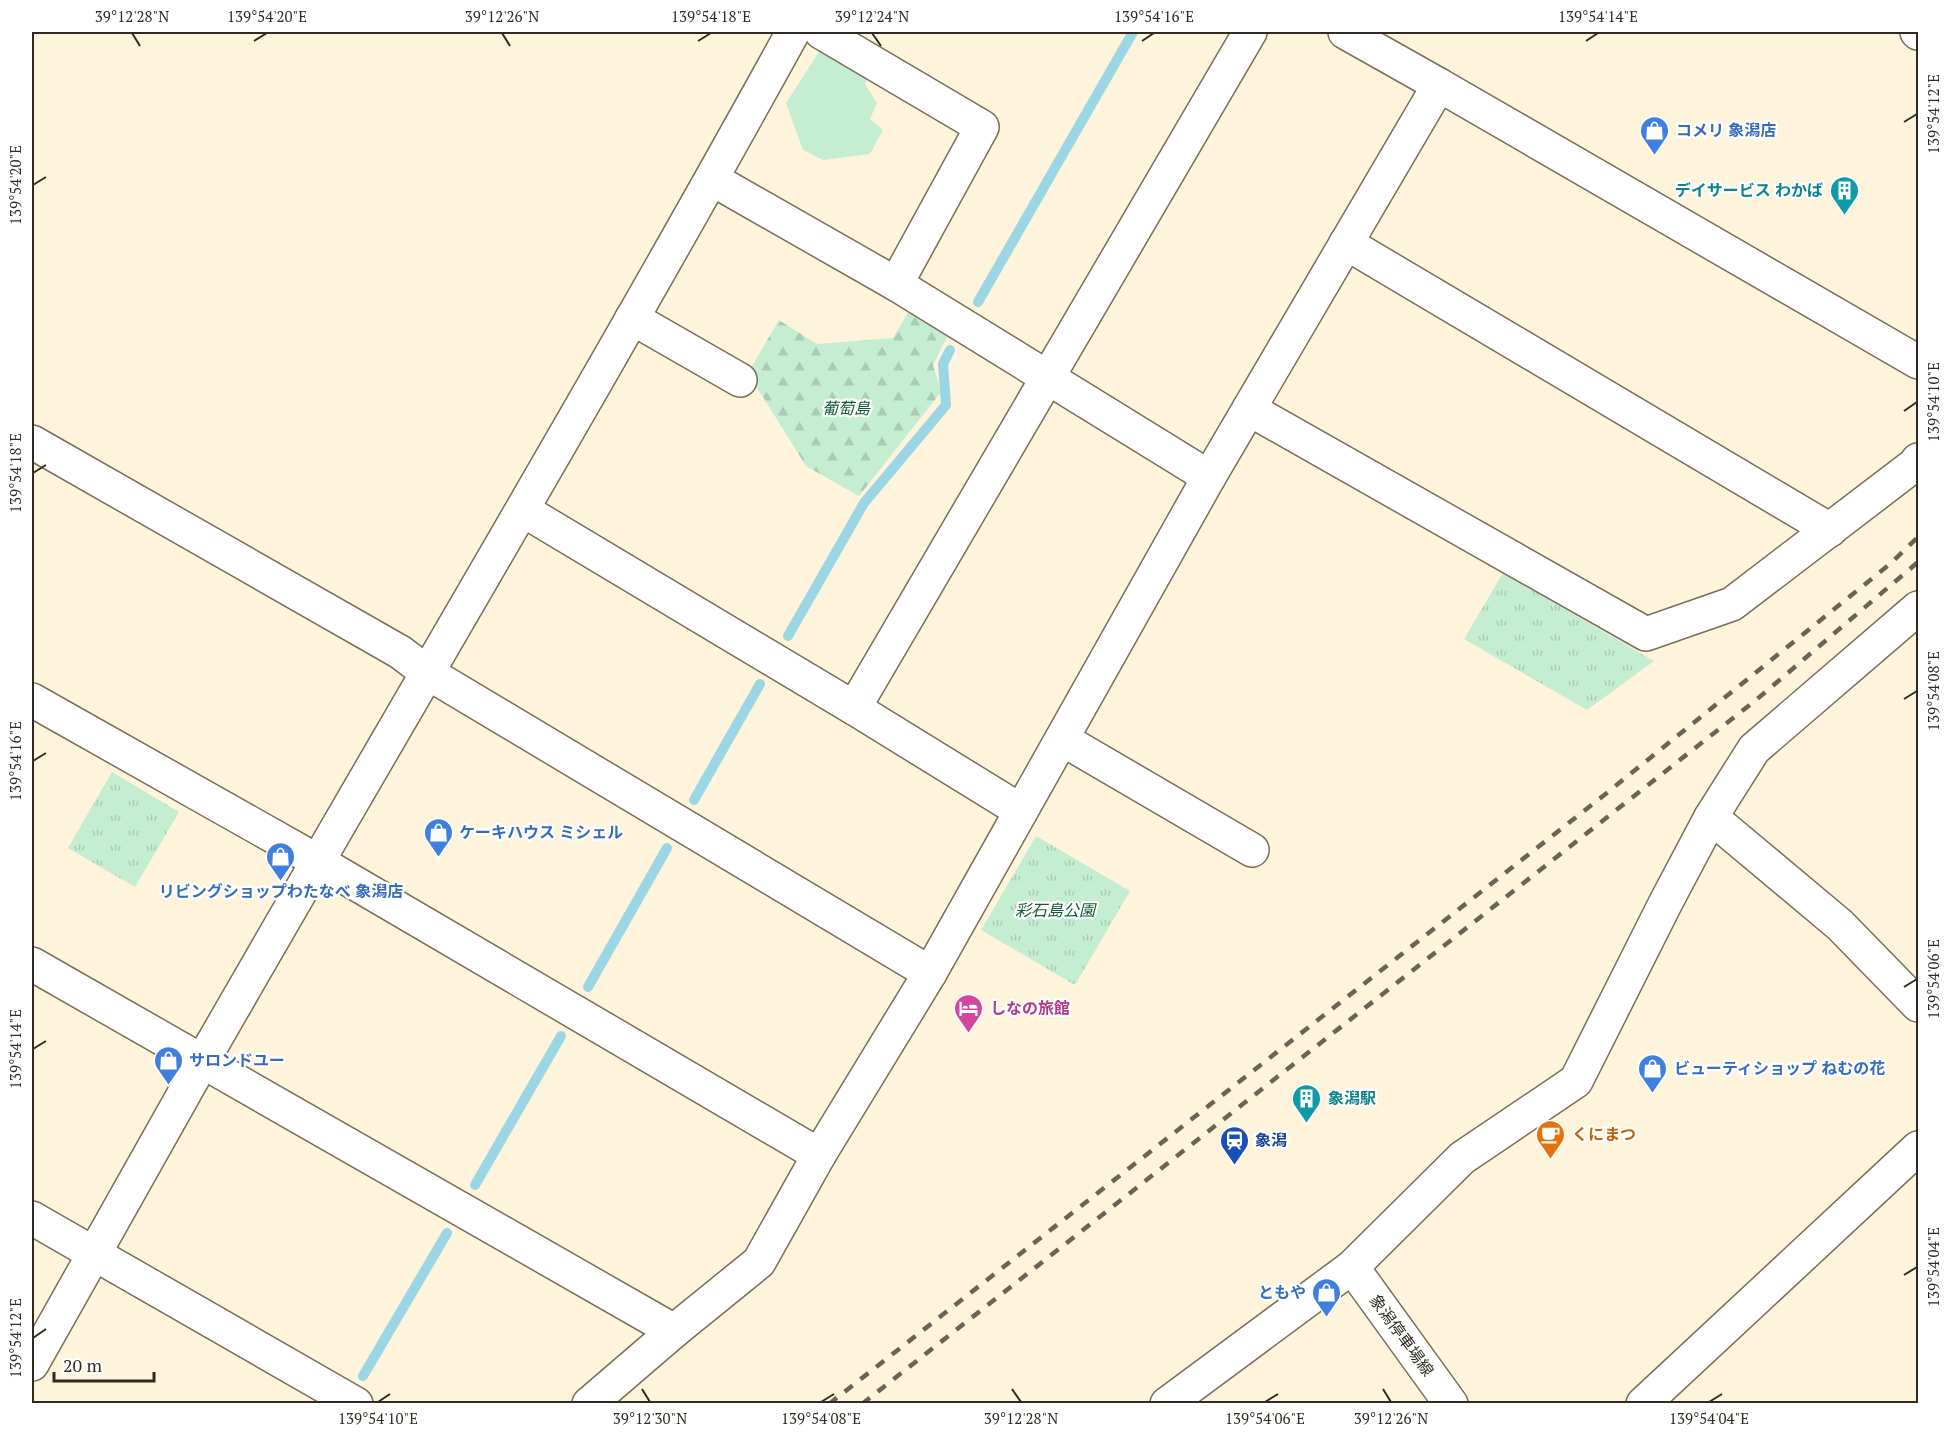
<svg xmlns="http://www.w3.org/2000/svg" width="1950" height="1435" font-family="'PT Serif','Noto Sans JP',serif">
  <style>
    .green { fill: #c5edd2 }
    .forest { fill: url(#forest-firs) }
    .park { fill: url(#park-tufts) }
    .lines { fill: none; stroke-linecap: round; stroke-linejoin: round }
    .stream { stroke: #9ad6e3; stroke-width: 10 }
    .minor-casing { stroke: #786e59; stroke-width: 36 }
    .major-casing { stroke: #786e59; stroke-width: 36 }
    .minor { stroke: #fff; stroke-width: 33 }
    .major { stroke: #fff; stroke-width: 33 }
    .rail { stroke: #6a6457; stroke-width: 4.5; stroke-dasharray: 10 10; stroke-linecap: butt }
    .ticks { fill: none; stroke: #2f2b22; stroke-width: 2 }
    .labels { text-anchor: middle; stroke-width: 4.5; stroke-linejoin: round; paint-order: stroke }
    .shop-label { font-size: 16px; font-weight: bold; fill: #366cbe; stroke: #fff; text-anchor: start }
    .culture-label { font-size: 16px; font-weight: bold; fill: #0d838f; stroke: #fff; text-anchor: end }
    .park-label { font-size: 16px; font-style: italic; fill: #0e5a34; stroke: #fff }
    .hotel-label { font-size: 16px; font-weight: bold; fill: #b23c85; stroke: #fff; text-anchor: start }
    .food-label { font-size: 16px; font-weight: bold; fill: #c56008; stroke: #fff; text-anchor: start }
    .transit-label { font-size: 16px; font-weight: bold; fill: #164399; stroke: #fff; text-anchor: start }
    .street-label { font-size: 16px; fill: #2f2b22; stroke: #fff }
    .neatline { fill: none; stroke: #2f2b22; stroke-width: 2 }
    .ticks-label { font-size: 15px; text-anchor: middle; fill: #2f2b22 }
  </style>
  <defs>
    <pattern id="forest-firs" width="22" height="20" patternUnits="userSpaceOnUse" patternTransform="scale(1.5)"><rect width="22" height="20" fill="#c5edd2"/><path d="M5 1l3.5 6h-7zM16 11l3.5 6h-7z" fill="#aacbb4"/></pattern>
    <pattern id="park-tufts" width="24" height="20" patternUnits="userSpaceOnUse" patternTransform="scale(1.5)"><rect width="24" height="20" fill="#c5edd2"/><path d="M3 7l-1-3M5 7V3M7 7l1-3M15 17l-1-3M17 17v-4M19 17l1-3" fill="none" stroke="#aacbb4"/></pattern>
  </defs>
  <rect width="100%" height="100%" fill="#fef3db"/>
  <path class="green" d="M823,46l47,28 -5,10 12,19 -7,16 13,11 -13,24 -47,6 -20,-10 -17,-47z"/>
  <path class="forest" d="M909,311l39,24 -15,30 8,27 -82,104 -53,-30 -58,-93 31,-53 38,24 76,-6z"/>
  <g class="park">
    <path d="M1503,573l151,88 -67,49 -123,-71z"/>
    <path d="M112,772l67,40 -44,75 -67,-39z"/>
    <path d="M1036,836l94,55 -55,94 -94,-55z"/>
  </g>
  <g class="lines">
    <g class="stream">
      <path d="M978,302l155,-270"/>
      <path d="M788,636l76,-133 82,-98 -3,-41 7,-14"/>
      <path d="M694,800l66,-116"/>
      <path d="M588,987l79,-139"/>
      <path d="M475,1185l86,-149"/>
      <path d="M363,1376l84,-143"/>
    </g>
    <defs>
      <g id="minor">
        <path d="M821,32l161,95 -86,157"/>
        <path d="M1345,32l94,53"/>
        <path d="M1917,32l1,1"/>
        <path d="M712,179l184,105 313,193 230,-392 479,277"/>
        <path d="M1346,243l484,287"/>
        <path d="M632,318l108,62"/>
        <path d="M1249,409l397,225 86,-30 182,-139 4,-5"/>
        <path d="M32,442l368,210 28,21 502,300 279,-496"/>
        <path d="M523,510l331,198 396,-676"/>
        <path d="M32,700l287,162 500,293 111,-182"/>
        <path d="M854,708l167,103"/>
        <path d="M1062,739l190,111"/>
        <path d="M1711,817l129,108 78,80"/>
        <path d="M32,964l642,367 85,-69 60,-107"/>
        <path d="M32,1218l324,186"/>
        <path d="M32,1364c57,-101 113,-202 170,-302 197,-344 400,-683 591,-1030"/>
        <path d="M589,1404l85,-73"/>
        <path d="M1167,1404l185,-137 110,-109 114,-77 90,-179 45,-85 43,-68 164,-141"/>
        <path d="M1643,1404l275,-256"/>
      </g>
      <path id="major" d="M1352,1267l99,137"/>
    </defs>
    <use href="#minor" class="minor-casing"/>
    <use href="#major" class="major-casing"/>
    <use href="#minor" class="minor"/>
    <use href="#major" class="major"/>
    <g class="rail">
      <path d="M829,1404l774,-608 287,-232 28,-27"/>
      <path d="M862,1404l894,-704 162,-138"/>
    </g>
  </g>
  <path class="ticks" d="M132,33l8,13M502,33l8,13M872,33l9,13M254,41l13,-8M698,41l13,-8M1142,41l12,-8M1586,41l12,-8M1904,122l13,-8M33,185l13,-8M1904,411l13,-9M33,473l13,-8M1904,699l13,-8M33,761l13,-8M1904,987l13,-8M33,1049l13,-8M1904,1275l13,-8M33,1338l13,-9M642,1389l8,13M1012,1389l9,13M1383,1389l8,13M378,1402l12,-8M821,1402l13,-8M1265,1402l13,-8M1709,1402l13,-8"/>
  <defs>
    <symbol id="shop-pin" viewBox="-11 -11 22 30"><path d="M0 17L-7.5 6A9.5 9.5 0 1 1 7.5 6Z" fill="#3f7fe0" stroke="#fff"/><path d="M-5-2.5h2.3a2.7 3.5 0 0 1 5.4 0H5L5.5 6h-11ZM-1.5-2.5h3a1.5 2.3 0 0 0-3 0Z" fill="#fff"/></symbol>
    <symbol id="building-pin" viewBox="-11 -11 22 30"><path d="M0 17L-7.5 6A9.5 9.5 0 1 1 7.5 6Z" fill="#0f9aa8" stroke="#fff"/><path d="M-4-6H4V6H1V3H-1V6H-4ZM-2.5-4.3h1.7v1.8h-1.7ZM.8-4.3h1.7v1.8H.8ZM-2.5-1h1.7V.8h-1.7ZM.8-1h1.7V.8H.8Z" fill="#fff"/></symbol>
    <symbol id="hotel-pin" viewBox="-11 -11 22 30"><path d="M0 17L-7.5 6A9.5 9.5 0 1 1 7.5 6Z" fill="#d1479c" stroke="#fff"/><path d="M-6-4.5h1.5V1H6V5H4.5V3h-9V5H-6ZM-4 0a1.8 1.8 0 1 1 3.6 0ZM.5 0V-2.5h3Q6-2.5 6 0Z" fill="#fff"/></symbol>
    <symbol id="cafe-pin" viewBox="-11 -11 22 30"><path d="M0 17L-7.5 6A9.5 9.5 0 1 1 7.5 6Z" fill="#e8710a" stroke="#fff"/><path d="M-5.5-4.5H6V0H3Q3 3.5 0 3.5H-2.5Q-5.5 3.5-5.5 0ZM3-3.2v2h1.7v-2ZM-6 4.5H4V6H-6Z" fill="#fff"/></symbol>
    <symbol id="station-pin" viewBox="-11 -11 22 30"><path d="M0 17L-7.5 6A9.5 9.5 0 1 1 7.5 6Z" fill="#1a4fb4" stroke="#fff"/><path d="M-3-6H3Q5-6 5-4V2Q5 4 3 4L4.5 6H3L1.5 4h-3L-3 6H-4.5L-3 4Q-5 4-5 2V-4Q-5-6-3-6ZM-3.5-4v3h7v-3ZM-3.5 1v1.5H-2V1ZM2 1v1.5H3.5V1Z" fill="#fff"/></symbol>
  </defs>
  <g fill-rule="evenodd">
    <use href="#shop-pin" x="1638" y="114" width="33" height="45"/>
    <use href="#building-pin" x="1828" y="174" width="33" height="45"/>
    <use href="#shop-pin" x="422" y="816" width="33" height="45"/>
    <use href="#shop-pin" x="264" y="840" width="33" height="45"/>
    <use href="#hotel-pin" x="952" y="992" width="33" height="45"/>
    <use href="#shop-pin" x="152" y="1044" width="33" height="45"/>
    <use href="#shop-pin" x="1636" y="1052" width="33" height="45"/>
    <use href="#building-pin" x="1290" y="1082" width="33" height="45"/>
    <use href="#cafe-pin" x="1534" y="1118" width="33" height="45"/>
    <use href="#station-pin" x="1218" y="1124" width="33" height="45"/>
    <use href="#shop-pin" x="1310" y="1276" width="33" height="45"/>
  </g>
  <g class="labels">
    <g class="shop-label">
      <text x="1676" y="136">コメリ 象潟店</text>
      <text x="459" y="838">ケーキハウス ミシェル</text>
      <text x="281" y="897" text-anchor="middle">リビングショップわたなべ 象潟店</text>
      <text x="189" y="1066">サロンドユー</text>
      <text x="1674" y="1074">ビューティショップ ねむの花</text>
      <text x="1306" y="1298" text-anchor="end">ともや</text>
    </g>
    <g class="culture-label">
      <text x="1823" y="196">デイサービス わかば</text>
      <text x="1328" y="1104" text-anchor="start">象潟駅</text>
    </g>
    <g class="park-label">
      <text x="846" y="414">葡萄島</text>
      <text x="1055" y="916">彩石島公園</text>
    </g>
    <g class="hotel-label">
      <text x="990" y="1014">しなの旅館</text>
    </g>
    <g class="food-label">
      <text x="1572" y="1140">くにまつ</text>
    </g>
    <g class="transit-label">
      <text x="1255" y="1146">象潟</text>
    </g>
    <g class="street-label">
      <text transform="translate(1402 1335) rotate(54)" y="6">象潟停車場線</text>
    </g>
  </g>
  <rect width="1950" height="1435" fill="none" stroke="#ffffff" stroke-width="66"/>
  <path d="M54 1372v9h100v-9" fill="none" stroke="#2f2b22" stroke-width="3"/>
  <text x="63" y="1372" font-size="18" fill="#2f2b22" stroke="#ffffff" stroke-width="4.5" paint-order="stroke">20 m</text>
  <rect x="33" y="33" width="1884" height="1369" class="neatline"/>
  <g class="ticks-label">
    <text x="132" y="22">39°12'28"N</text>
    <text x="267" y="22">139°54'20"E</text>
    <text x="502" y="22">39°12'26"N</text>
    <text x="711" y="22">139°54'18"E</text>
    <text x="872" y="22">39°12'24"N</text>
    <text x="1154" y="22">139°54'16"E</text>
    <text x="1598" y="22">139°54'14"E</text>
    <text transform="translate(1934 114) rotate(-90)" y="5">139°54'12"E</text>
    <text transform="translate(16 185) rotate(-90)" y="5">139°54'20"E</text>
    <text transform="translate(1934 402) rotate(-90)" y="5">139°54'10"E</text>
    <text transform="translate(16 473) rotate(-90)" y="5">139°54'18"E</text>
    <text transform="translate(1934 691) rotate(-90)" y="5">139°54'08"E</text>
    <text transform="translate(16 761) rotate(-90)" y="5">139°54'16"E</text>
    <text transform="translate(1934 979) rotate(-90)" y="5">139°54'06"E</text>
    <text transform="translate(16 1049) rotate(-90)" y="5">139°54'14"E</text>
    <text transform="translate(1934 1267) rotate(-90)" y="5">139°54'04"E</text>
    <text transform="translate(16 1338) rotate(-90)" y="5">139°54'12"E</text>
    <text x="378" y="1424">139°54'10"E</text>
    <text x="650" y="1424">39°12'30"N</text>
    <text x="821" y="1424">139°54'08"E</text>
    <text x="1021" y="1424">39°12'28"N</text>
    <text x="1265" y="1424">139°54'06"E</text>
    <text x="1391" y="1424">39°12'26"N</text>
    <text x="1709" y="1424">139°54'04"E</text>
  </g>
</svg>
